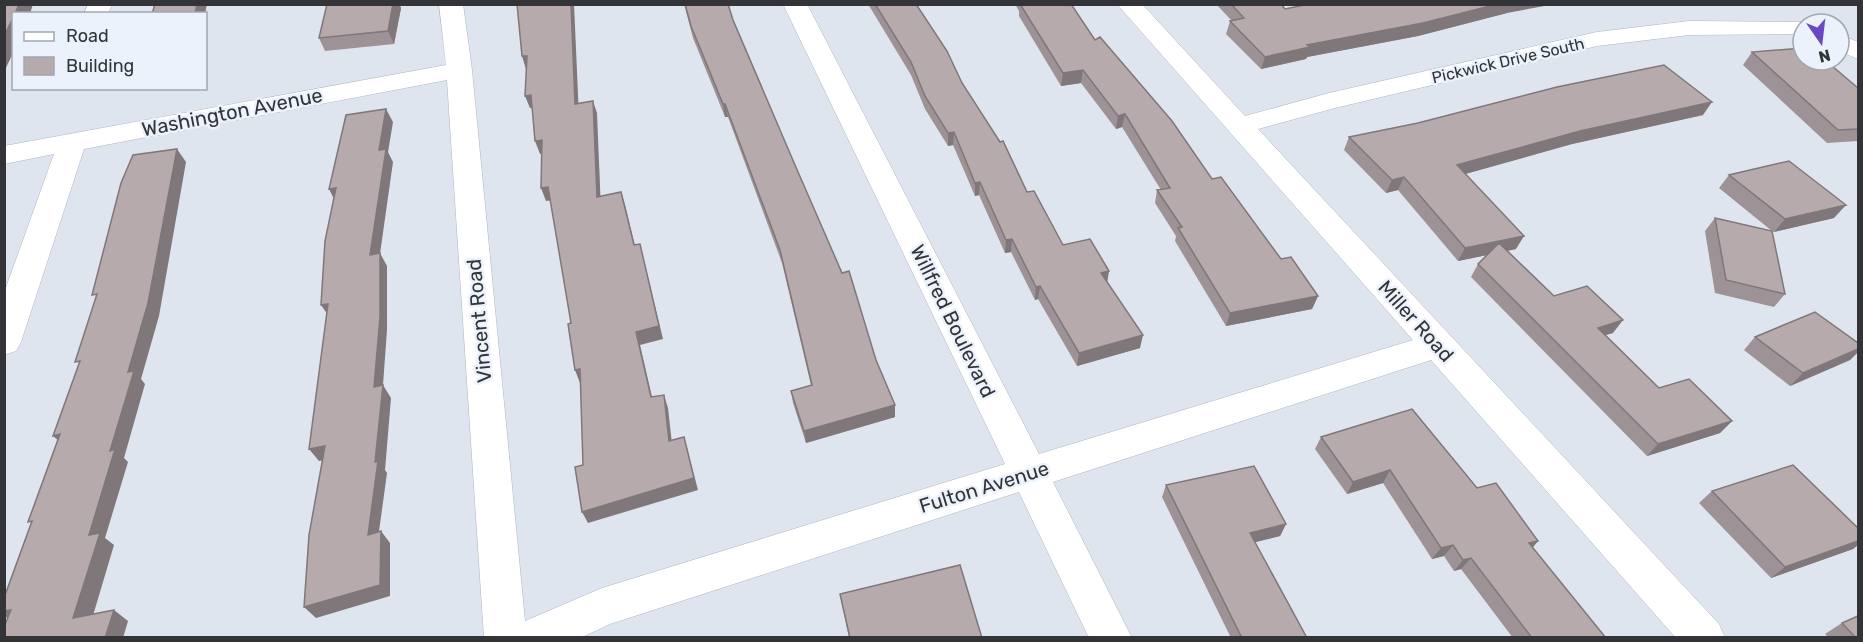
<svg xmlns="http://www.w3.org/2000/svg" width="1863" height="642" font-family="Rubik,sans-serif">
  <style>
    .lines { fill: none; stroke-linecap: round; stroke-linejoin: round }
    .street-casing { stroke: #b0b6bf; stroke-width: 1 }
    .street { fill: #fff; fill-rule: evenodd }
    .wall { fill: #9d9295 }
    .shaded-wall { fill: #7f7779 }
    .building { fill: #b6aaad; stroke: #7f7779; stroke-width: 1.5 }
    .labels { text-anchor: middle; stroke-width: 5; stroke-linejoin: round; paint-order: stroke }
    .far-street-label { font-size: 16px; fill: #323438; stroke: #ecf2fc }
    .street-label { font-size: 20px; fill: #323438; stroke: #ecf2fc }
  </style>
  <rect width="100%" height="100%" fill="#dfe5ee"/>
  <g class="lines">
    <defs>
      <g id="street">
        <path d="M88,4h24l-4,10h-24z"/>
        <path d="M439,4h24l9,66 53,551 77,-33 403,-124 -222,-460h24l232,450 374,-114 -296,-336h25l103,112 84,-23 268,-61 92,-11 123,1 1,2h-10v10l-114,1 -92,11 -262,62 -77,21 461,495 6,14h-49l-245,-278 -378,122 79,156h-43l-70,-146 -409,132 -30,14h-96l-37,-558 -363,69 -63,193 -5,9 -12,4v-62l50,-139 -50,10v-18l442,-81z"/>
        <path d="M1839,34l19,8v17l-19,-8z"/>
      </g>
    </defs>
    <use href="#street" class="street-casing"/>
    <use href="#street" class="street"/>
  </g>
  <g class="wall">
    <path d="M327,4h72l2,4 -7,36 -69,7 -6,-13z"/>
    <path d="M684,4h44l5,16 143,340 19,57 -89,26 -13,-40 -2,-12 20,-6 -29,-122 -54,-146h-3l-32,-79z"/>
    <path d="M868,4h48l46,79 65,109 36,53 44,37 33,66 -63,18 -39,-67 -3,1 -24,-48 -6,1 -26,-58 -4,1 -22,-51 -5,1 -23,-37 -14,-34z"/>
    <path d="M1015,4h56l24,36 117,139 69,80 37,37 -6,13 -86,17 -51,-85 1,-5 -21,-33 2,-13h4l-39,-63 -6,2 -35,-46 -20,3 -42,-70v-5z"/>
    <path d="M1216,4h65l4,5 222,4 -89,23 -111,21 -1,2 -45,10 -35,-35 4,-13h2z"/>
    <path d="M1752,52l106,36v53l-31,2 -84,-78z"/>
    <path d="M1703,115l-131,29 -107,30 51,75 -9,2 47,45 59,37 -8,2 54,53 73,33 -12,12 -73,23 -176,-179 7,-13 9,-9 -29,6 -60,-71 -12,3 -42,-43 5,-13z"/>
    <path d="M1729,175l105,43 -60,14 -2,-1 13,63 -11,13 -59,-14 -10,-62 10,-13 57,13 -53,-43z"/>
    <path d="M1755,337l103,6v9l-8,8 -60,26 -46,-36z"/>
    <path d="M1321,437l156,51 61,53 -6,7 74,90h-93l-52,-69 -7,2 -10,-15 -12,3 -49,-76 -36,11 -32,-45z"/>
    <path d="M1166,485l120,39 -6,12 -25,6 52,96h-76l-69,-141z"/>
    <path d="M1712,491l146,37v17l-5,4 -82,29 -72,-75z"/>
    <path d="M840,594l142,44h-133z"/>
    <path d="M1842,623l16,15h-29l-4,-4z"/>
  </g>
  <g class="shaded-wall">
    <path d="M19,4h14l-3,10h-15z"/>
    <path d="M197,4h10l-2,10h-10z"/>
    <path d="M393,4h6l2,4 -7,36 -6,-13z"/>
    <path d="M571,4h3l5,113 -4,-13z"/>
    <path d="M1498,4h57l-48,9 -89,23 -111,21 -1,2 -45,10 4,-12 42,-12z"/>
    <path d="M14,16v35l-10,21v-36z"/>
    <path d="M522,56h5l-1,13z"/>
    <path d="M1083,70l-2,13 -20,3 2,-13z"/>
    <path d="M531,95l5,13h-6l-5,-12z"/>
    <path d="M593,101l4,12 4,97 -4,-13z"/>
    <path d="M1712,102l-9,13 -131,29 -121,34 6,-13 123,-34z"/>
    <path d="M723,104h2l3,13h-3z"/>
    <path d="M386,109l7,13 -5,30 5,10 -15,106 -8,-13 9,-105z"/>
    <path d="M1125,114l-3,13 -6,2 2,-13z"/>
    <path d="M954,132l-1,13 -5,1v-13z"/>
    <path d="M542,140l4,13 -6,1 -5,-13z"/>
    <path d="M177,149l9,13 -27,154 -18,63 4,5 -21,74 4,4 -23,76 9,7 -25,84 -16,-11 16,-83 39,-163z"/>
    <path d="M1404,177l-6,13 -12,3 6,-13z"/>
    <path d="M980,182l-1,13 -4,1v-13z"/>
    <path d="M548,187l5,13 -7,1 -5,-13z"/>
    <path d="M336,188v15l-7,-14z"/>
    <path d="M621,192l4,13 13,53 -4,-13z"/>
    <path d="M1846,205l-12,13 -60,14 11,-13z"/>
    <path d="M1524,236l-8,13 -58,12 7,-13z"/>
    <path d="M1012,239l-1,13 -6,1 1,-13z"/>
    <path d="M640,244l23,95 -23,6 15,65 -4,-13 -15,-65z"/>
    <path d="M380,253l7,13v64l-4,55 8,13 -6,72 2,3 -10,73 -9,-11 7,-73 -1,-75z"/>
    <path d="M1109,271l-2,13 -6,-11z"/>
    <path d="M1040,286l-2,13 -3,1 1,-13z"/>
    <path d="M1318,296l-6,13 -86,17 4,-13z"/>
    <path d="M328,304l2,14 -9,-13z"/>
    <path d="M1623,320l-10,13 -25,7 10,-12z"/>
    <path d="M1143,335l-3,13 -63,18 2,-13z"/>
    <path d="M1858,349v3l-8,8 -60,26 13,-13z"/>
    <path d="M580,369l5,12 -5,2 -5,-13z"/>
    <path d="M664,395l4,13 5,45 -4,-12z"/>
    <path d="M895,405v12l-89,26 -2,-12z"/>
    <path d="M1732,421l-12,12 -73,23 11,-12z"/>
    <path d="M60,434l7,14 -14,-12z"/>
    <path d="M684,437l14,53 -110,33 -6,-11z"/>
    <path d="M325,446l10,12 -16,3 -10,-12z"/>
    <path d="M1390,470l-7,13 -36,11 6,-12z"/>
    <path d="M1286,524l-6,12 -36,9 6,-12z"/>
    <path d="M381,531l9,12v53l-74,22 -12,-11z"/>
    <path d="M1538,541l-10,12 1,-10z"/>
    <path d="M1858,541v4l-5,4 -82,29 14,-11z"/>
    <path d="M1453,545l-9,11 -12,3 9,-11z"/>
    <path d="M1471,558l-10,11 -7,2 9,-11z"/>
    <path d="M11,610l5,13 -12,-7v-5z"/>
    <path d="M114,610l14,11 -5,17h-18z"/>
  </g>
  <g class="building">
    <path d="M4,4h15l-4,10h-1v2l-10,20z"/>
    <path d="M155,4h42l-2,10h-43z"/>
    <path d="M327,4h66l-5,27 -69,7z"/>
    <path d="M517,4h54l4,100 18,-3 4,96 24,-5 13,53 6,-1 19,82 -23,6 15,65 13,-2 5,46 15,-4 10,41 -112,34 -7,-45 8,-2 -3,-96 -5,1 -7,-46 3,-1 -23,-136 -7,1 1,-48 -7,1 -4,-46 -6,1 2,-40h-5z"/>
    <path d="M685,4h43l5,16 62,145 47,108 7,-2 27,89 19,45 -91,26 -13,-40 21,-6 -32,-135 -55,-146h-2l-32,-78z"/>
    <path d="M875,4h41l31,47 15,32 38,59 3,-1 24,51 7,-1 29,54 27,-6 19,32 -8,2 42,62 -64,18 -39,-67 -4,1 -24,-48 -6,1 -26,-58 -5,1 -21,-51 -6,1 -23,-37 -14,-34z"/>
    <path d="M1020,4h51l24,36 5,-3 72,84 40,58 9,-2 60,82 10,-2 27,39 -88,17 -52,-85 4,-1 -25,-37 13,-2 -45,-74 -7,2 -35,-46 -20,3z"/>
    <path d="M1231,4h50l4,5 24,-5h189l-75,19 -116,22 3,2 -45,10 -35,-36 14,-3z"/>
    <path d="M1803,48v12h22l33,28v41l-20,1 -86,-78z"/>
    <path d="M1664,65l48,37 -132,29 -123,34 67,71 -59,12 -61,-71 -12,3 -43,-43 69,-14 139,-36z"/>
    <path d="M386,109l-7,41 7,-1 -16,106 10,-2v64l-6,70 9,-2 -8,77 3,-1 -10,74 13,-4 -1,54 -76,22 5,-72 16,-89 -16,3 19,-145 -7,1 4,-64 11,-53 -7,1 17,-74z"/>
    <path d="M177,149l-29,154 -20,69 6,-1 -24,80 5,-2 -26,86 11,-2 -27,85 41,-8 -9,28h-101v-11l7,-17 -7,1v-13l28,-77 -4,1 32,-88 -7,2 27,-75 -5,1 22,-68 -5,1 29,-112 12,-28z"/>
    <path d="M1789,161l57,44 -61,14 -56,-44z"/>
    <path d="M1715,218l57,13 13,63 -59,-14z"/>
    <path d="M1499,243l55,53 33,-10 36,34 -25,8 61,60 30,-9 43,42 -74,23 -180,-180z"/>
    <path d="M1815,312l43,31v6l-55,24 -48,-36z"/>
    <path d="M1412,409l65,79 19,-5 42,58 -9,2 77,95h-74l-61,-80 -8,2 -10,-15 -12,3 -51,-78 -37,12 -32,-45z"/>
    <path d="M1793,465l65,63v13l-73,26 -73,-76z"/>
    <path d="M1254,466l32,58 -36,9 57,105h-65l-76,-153z"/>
    <path d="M960,565l22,73h-132l-10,-44z"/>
    <path d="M1858,616v22h-2l-14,-15z"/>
  </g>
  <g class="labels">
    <g class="far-street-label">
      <text transform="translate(1508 60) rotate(-13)" y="6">Pickwick Drive South</text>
    </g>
    <g class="street-label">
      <text transform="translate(232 112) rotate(-11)" y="7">Washington Avenue</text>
      <text transform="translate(479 321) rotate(-95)" y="7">Vincent Road</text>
      <text transform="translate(953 321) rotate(64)" y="7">Willfred Boulevard</text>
      <text transform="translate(1416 321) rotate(48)" y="7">Miller Road</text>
      <text transform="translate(984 487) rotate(-17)" y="7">Fulton Avenue</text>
    </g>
  </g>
  <rect width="1863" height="642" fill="none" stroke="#323438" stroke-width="12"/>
  <rect x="12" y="12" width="195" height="78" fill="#ecf2fc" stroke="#a2a6ae" stroke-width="1.5"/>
  <rect x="24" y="32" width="30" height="9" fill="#ffffff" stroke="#a2a6ae" stroke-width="1.5"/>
  <text x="66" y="42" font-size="18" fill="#323438">Road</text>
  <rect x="24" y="57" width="30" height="18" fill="#b6aaad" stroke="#a2a6ae" stroke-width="1.5"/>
  <text x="66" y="72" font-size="18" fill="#323438">Building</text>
  <g transform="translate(1821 42) rotate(166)"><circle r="28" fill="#ecf2fc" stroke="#a2a6ae" stroke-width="1.5"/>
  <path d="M0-4.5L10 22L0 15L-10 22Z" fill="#6b48c1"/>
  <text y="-9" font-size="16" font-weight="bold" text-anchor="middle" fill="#323438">N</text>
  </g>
</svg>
